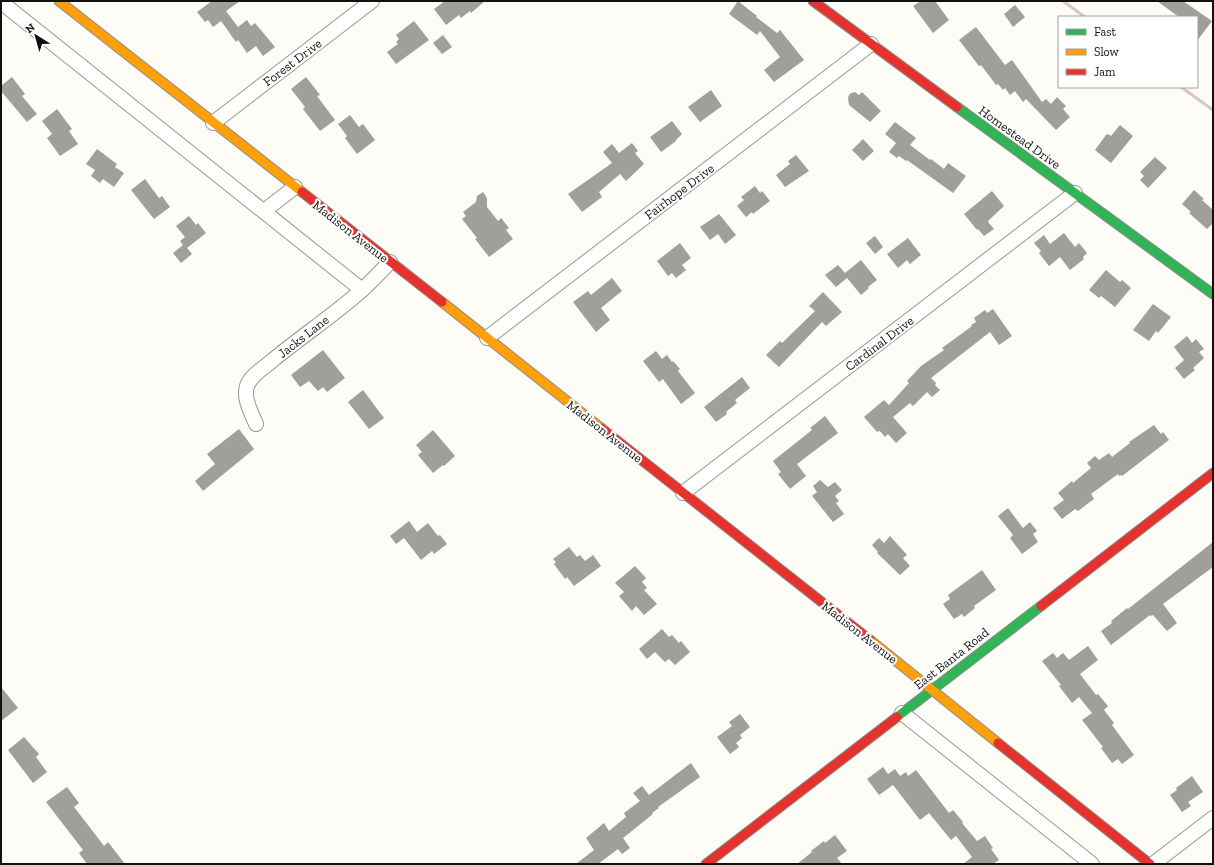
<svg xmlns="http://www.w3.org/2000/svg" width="1214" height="865" font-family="'Zilla Slab',serif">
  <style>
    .building { fill: #a19f9c }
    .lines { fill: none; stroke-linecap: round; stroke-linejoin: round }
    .street-casing { stroke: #979795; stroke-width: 16 }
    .fast-casing { stroke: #8e8d8b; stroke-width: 11 }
    .slow-casing { stroke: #8e8d8b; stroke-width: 11 }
    .jam-casing { stroke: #8e8d8b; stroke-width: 11 }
    .street { stroke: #fffffe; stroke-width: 14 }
    .fast { stroke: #30b455; stroke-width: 9 }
    .slow { stroke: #ff9f0a; stroke-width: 9 }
    .jam { stroke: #e5322d; stroke-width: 9 }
    .rail { stroke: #d9c6c7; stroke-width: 3 }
    .labels { text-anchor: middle; stroke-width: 4; stroke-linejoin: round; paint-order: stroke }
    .street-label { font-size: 13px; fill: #111; stroke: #fff }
  </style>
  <rect width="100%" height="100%" fill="#fdfcf7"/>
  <g class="building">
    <path d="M212,1h28l-14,10 12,16 9,-7 4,6 4,-3 20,24 -12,9 -7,-10 -9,7 -9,-13 -2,2 -15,-21 -8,6 -5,-7 -3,2 -8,-10z"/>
    <path d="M445,1h40l-14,12 -1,-2 -9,7 -2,-3 -13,10 -12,-16z"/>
    <path d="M738,1l19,15 -1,1 21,16 3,-3 24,30 -30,22 -10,-12 16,-13 -20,-26 -3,4 -28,-21z"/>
    <path d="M921,1h14l14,19 -16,13 -20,-27z"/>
    <path d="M1157,1h26l29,20 -15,20v-24h-18z"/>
    <path d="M1015,5l10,12 -12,10 -9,-13z"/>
    <path d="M414,21l15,19 -33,24 -9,-12 11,-8 -2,-2 3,-3 -3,-4z"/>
    <path d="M976,27l29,38 7,-5 30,42 4,-3 5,5 6,-7 9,9 -3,3 7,8 -14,13 -30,-31 -3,3 -8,-11 -5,4 -5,-7 -2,2 -5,-6 -2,1 -15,-20 -2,1 -20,-26z"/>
    <path d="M443,35l9,12 -10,7 -9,-11z"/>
    <path d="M12,77l13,17 -3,2 15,18 -10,8 -26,-31v-5z"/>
    <path d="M306,77l14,18 -3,1 18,24 -15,11 -17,-22 2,-2 -14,-18z"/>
    <path d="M711,90l11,16 -22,16 -12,-15z"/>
    <path d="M855,92l4,3 3,-3 19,19 -11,11 -21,-17 -1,-7 1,-3 2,-2z"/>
    <path d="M57,109l15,20 -3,2 9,13 -18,12 -13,-18 5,-4 -10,-13z"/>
    <path d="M350,115l9,12 4,-3 12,16 -18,14 -12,-16 2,-2 -9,-12z"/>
    <path d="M672,121l10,13 -6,6v1l-15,11 -11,-15z"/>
    <path d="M895,122l21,16 -6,7 20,15 1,-1 13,10 4,-6 18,13 -13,17 -46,-33 -1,1 -7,-5 -2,2 -8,-6 7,-9 -11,-9z"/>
    <path d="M1120,125l13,11 -22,27 -16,-13 11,-15 2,-1 3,2z"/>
    <path d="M863,139l11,12 -11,10 -11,-11z"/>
    <path d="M632,143l6,8 -3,2 9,11 -18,17 -6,-7 -21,18 3,5 -20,15 -14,-18 44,-31 -9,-11 9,-8 7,9z"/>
    <path d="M97,149l20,15 -2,3 9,6 -10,14 -11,-8 -3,4 -9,-7 4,-6 -9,-6z"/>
    <path d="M796,155l13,16 -24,16 -9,-12 14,-11 -2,-3z"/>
    <path d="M1155,157l12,11 -19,20 -8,-8 4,-4 -4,-4z"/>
    <path d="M145,179l14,19 3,-2 8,11 -16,12 -23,-29z"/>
    <path d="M755,186l5,7 2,-2 8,10 -17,13 -1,-2 -6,5 -9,-11 7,-6 -3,-3z"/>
    <path d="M1194,190l10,9 -2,1 11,10v13l-6,6 -18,-16 2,-1 -9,-8z"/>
    <path d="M992,191l12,15 -15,14 -1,2 6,7 -10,7 -6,-7 -1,1 -13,-16z"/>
    <path d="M483,192l4,6v9l11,14 3,-3 8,10 -3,2 7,9 -24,18 -14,-18 2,-1 -15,-19 4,-3 -3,-4 13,-10 1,-6z"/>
    <path d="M719,214l17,21 -11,9 -7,-10 -8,6 -10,-13z"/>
    <path d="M189,216l7,9 2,-2 8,10 -19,15 5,6 -11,9 -8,-10 10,-8 -3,-4 5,-4 -9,-11z"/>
    <path d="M1064,233l11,14 4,-4 8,10 -4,4 1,2 -14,11 -10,-13 -11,9 -10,-13 2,-2 -7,-8 10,-8 6,9z"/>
    <path d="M875,236l8,11 -8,7 -9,-11z"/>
    <path d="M908,238l13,17 -11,9 -3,-4 -9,8 -11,-14z"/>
    <path d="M680,243l11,15 -9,7 4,5 -10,8 -4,-5 -4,3 -11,-15z"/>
    <path d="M861,260l16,20 -9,7 1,1 -8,7 -14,-17 -11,9 -11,-12 13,-10 7,8z"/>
    <path d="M1106,270l14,12 2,-2 9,8 -16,19 -14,-11 -2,2 -10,-8z"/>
    <path d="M612,278l10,13 -21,17 9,12 -14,12 -23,-30 15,-11 3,4z"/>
    <path d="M823,292l19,20 -16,14 -4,-4 -43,45 -13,-12 14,-14 2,2 33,-32 -6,-5z"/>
    <path d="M1153,304l18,13 -13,16 -2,-2 -7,10 -16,-11z"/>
    <path d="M993,309l19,27 -13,9 -9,-13 -59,46 5,5 -1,2 5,5 -8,7 -5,-5 -14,14 -3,-3 -17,14 14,16 -11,10 -8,-9 -3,3 -4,-5 -2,-1 -2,1 -13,-15 20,-17 5,5 20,-22 -2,-2 14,-15 23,-16 -2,-2 30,-22 -1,-1 5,-3 -2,-4 11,-8 2,3z"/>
    <path d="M1187,336l5,7 4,-4 8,10 -5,3 5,6 -11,10 2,2 -11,9 -9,-11 9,-8 -10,-13z"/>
    <path d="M323,350l22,28 -18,14 -4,-5 -5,4 -9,-10 -9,6 -9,-12z"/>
    <path d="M656,351l6,8 5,-4 5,7 1,-1 7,8 -2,2 17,22 -14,11 -18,-25 -4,3 -16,-21z"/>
    <path d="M742,377l8,11 -15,12 2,3 -11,9 1,2 -11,8 -12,-15z"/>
    <path d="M363,390l21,28 -15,11 -21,-27z"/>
    <path d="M825,416l13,17 -41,31 9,12 -16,13 -12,-15 3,-2 -8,-11 39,-31 -2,-2z"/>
    <path d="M1154,425l7,9 2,-2 6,8 -47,36 -1,-1 -2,1 -1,-2 -27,20 3,5 -16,12 -3,-2 -13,10 -9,-11 11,-8 -6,-7 14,-12 1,2 18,-15 -4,-5 8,-7 4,4 10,-7 3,4 18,-14 -1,-1z"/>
    <path d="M239,429l15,20 -51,42 -8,-10 20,-17 -8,-10z"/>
    <path d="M433,430l22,26 -11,10 -1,-1 -10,8 -15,-18 4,-3 -6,-7z"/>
    <path d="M820,480l8,7 7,-5 7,8 -7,6 4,5 -3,2 8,11 -11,8 -21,-26 5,-4 -4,-6z"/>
    <path d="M1008,508l15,20 7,-6 7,9 -4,3 5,8 -16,12 -12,-16 3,-3 -15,-19z"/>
    <path d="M409,521l8,11 11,-9 10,13 2,-1 7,9 -13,10 -2,-3 -11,9 -17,-22 -8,6 -6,-8z"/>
    <path d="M890,536l17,19 -4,3 7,8 -10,9 -23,-22 1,-1 -6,-7 7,-7 5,5z"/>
    <path d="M1213,542v25l-50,37 14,19 -10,8 -14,-16 -2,1 -1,-1 -39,30 -10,-14 11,-8 -1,-2 16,-13 1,1z"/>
    <path d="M569,547l8,10 3,-2 5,6 8,-6 8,11 -27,20 -7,-9 -2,2 -11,-15 2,-2 -3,-3z"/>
    <path d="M635,566l11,12 -4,4 5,6 -3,2 13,14 -13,11 -8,-9 -4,5 -13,-15 5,-4 -9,-9z"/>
    <path d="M982,570l14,20 -22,16 1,2 -11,9 -2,-3 -8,5 -11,-15 7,-5 -2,-4z"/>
    <path d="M662,629l7,8 3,-2 7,8 2,-2 9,11 -15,13 -6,-6 -4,3 -10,-10 -8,7 -8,-10z"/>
    <path d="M1088,646l10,14 -18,14 16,21 2,-1 10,12 -4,4 10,13 -2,2 22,30 -12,9 -4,-5 -6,4 -11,-15 2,-1 -21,-27 10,-7 -13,-16 -7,6 -13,-17 2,-1 -19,-24 11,-8 4,5 6,-5 6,7z"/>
    <path d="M1,687l17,21 -17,13z"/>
    <path d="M740,714l10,13 -10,8 2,3 -6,5 3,4 -9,7 -13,-17 15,-11 -3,-4z"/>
    <path d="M24,737l15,17 -3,3 11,15 -14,11 -25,-33z"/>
    <path d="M691,763l9,14 -42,30 1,1 -7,5 1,1 -30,24 7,10 -8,6 -4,-5 -20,15h-22l18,-14 -8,-12 18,-15 5,8 17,-14 -2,-4 16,-12 -7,-8 9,-7 7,9z"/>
    <path d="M883,767l5,7 7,-5 5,7 6,-4 2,4 8,-6 33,43 4,-3 10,12 -1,1 15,18 8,-5 8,12 -2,1 8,11 -6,4h-30l9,-7 -16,-21 -5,4 -22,-27 -9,7 -27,-35 -14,10 -12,-16z"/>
    <path d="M1192,776l11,16 -15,10 3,4 -9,6 -12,-17 7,-5 -1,-2z"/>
    <path d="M67,787l12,16 -5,4 14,18 16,21 4,-4 17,22h-38l-8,-11 4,-3 -37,-48z"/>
    <path d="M835,835l12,16 -10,7 5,6h-45l15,-12 -1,-1 13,-10 1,2z"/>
  </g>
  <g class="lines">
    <defs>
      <g id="street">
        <path d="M1,2l361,288"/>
        <path d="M213,123l159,-122"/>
        <path d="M264,211l31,-24"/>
        <path d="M487,338l384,-294"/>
        <path d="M256,424c-5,-12 -13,-26 -9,-38 4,-11 18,-19 26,-26 29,-24 61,-45 89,-70 10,-9 19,-19 28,-28"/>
        <path d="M683,493l392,-300"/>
        <path d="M902,713l190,151"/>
        <path d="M1153,864l60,-46"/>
      </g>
      <g id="fast">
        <path d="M957,107l256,187"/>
        <path d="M897,717l144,-111"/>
      </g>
      <g id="slow">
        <path d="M59,1l243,191"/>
        <path d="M442,302l159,126"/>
        <path d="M870,640l128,103"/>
      </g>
      <g id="jam">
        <path d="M813,1l144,106"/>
        <path d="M302,192l140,110"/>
        <path d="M601,428l269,212"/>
        <path d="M1041,606l172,-133"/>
        <path d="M998,743l152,121"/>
        <path d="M706,864l191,-147"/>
      </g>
    </defs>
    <use href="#street" class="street-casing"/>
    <use href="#fast" class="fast-casing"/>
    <use href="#slow" class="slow-casing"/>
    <use href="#jam" class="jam-casing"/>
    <use href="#street" class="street"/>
    <use href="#fast" class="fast"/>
    <use href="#slow" class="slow"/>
    <use href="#jam" class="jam"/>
    <g class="rail">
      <path d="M1063,1l22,16"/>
      <path d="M1181,87l32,23"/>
    </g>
  </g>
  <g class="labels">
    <g class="street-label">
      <text transform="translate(292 62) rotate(-37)" y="5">Forest Drive</text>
      <text transform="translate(1020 137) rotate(36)" y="5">Homestead Drive</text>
      <text transform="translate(679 191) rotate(-37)" y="5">Fairhope Drive</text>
      <text transform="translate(351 231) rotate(38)" y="5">Madison Avenue</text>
      <text transform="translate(303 336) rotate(-38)" y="5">Jacks Lane</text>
      <text transform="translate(879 343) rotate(-37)" y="5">Cardinal Drive</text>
      <text transform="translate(605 431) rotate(38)" y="5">Madison Avenue</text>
      <text transform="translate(860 632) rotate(38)" y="5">Madison Avenue</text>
      <text transform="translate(951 658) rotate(-38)" y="5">East Banta Road</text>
    </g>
  </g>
  <rect width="1214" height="865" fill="none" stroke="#111111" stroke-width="4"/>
  <rect x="1058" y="16" width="140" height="72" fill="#ffffff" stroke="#a0a0a0"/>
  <rect x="1066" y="29" width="20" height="6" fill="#30b455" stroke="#a0a0a0"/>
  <text x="1094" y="36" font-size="12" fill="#111111">Fast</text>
  <rect x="1066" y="49" width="20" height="6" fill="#ff9f0a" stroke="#a0a0a0"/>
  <text x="1094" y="56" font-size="12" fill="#111111">Slow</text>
  <rect x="1066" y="69" width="20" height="6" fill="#e5322d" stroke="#a0a0a0"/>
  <text x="1094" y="76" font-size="12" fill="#111111">Jam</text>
  <g transform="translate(36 36) rotate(323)" stroke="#ffffff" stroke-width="3" paint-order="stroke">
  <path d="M0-3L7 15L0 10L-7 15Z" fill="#111111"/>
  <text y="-6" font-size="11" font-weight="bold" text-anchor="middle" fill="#111111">N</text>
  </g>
</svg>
